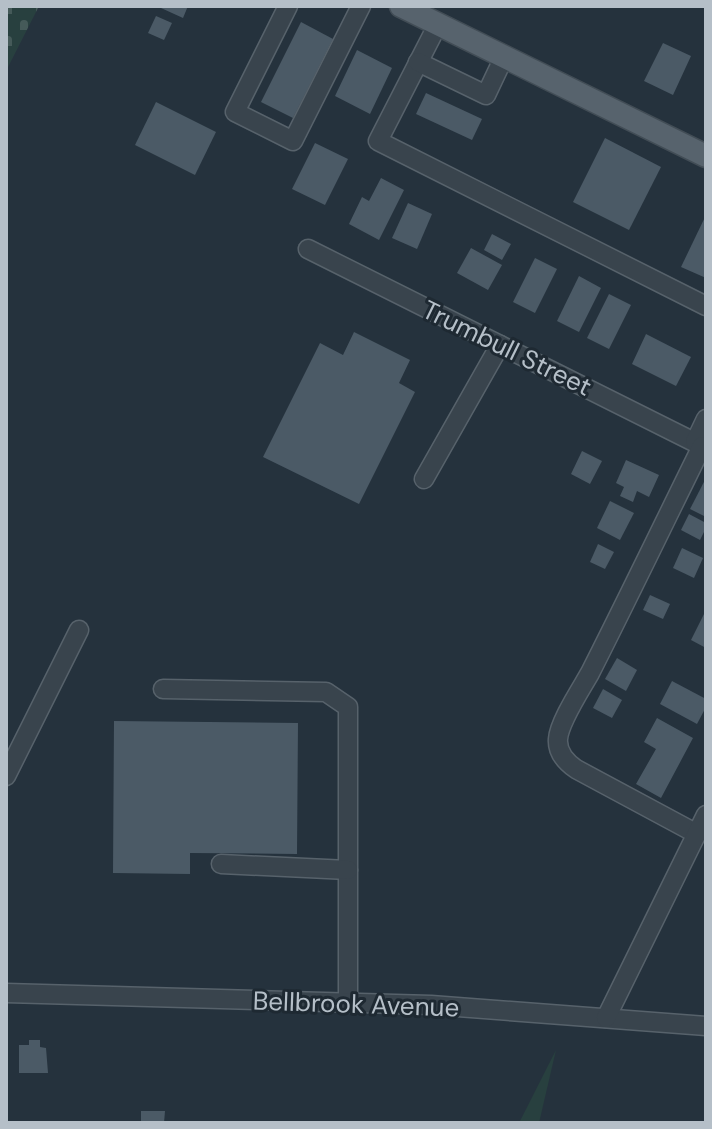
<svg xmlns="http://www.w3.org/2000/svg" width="712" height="1129" font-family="'DM Sans',sans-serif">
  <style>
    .green { fill: #28403f }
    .cemetery { fill: url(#cemetery-stones) }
    .building { fill: #4b5a66 }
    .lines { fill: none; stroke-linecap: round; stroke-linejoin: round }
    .minor-casing { stroke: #57626b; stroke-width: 21 }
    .major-casing { stroke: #424d56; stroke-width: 25 }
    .minor { stroke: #39444d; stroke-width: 18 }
    .major { stroke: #57636d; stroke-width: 22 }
    .labels { text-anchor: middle; stroke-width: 6; stroke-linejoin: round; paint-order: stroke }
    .street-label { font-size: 26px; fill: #b5bfc8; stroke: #1e2932 }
  </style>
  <defs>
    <pattern id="cemetery-stones" width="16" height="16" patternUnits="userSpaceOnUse" patternTransform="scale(2)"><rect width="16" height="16" fill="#28403f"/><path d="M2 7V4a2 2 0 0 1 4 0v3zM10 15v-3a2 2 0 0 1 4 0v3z" fill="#455a59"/></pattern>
  </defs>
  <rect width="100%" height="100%" fill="#25323d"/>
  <path class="green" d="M556,1050l-17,73h-20z"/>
  <path class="cemetery" d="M6,6h33l-33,65z"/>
  <g class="building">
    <path d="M163,6h25l-5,12 -22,-10z"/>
    <path d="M156,16l16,7 -8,17 -16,-7z"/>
    <path d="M301,22l32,17 -40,79 -32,-16z"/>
    <path d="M663,43l28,13 -18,39 -29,-14z"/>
    <path d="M357,50l35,18 -22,46 -35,-18z"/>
    <path d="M426,93l56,26 -10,21 -56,-26z"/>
    <path d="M156,102l60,30 -21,43 -60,-30z"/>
    <path d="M605,138l56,29 -32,63 -56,-28z"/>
    <path d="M315,143l33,16 -23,46 -33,-16z"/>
    <path d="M381,178l23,12 -25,50 -30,-16 13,-27 7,4z"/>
    <path d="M408,203l24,11 -15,35 -25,-11z"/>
    <path d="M706,215v63l-25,-11z"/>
    <path d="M492,234l19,10 -9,16 -18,-10z"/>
    <path d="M471,248l31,17 -14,25 -31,-17z"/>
    <path d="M535,258l22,11 -22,44 -22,-11z"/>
    <path d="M579,276l22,12 -22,44 -22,-11z"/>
    <path d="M609,294l22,11 -22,44 -22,-11z"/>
    <path d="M354,332l56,28 -11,23 16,9 -56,112 -96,-47 57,-114 23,12z"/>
    <path d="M646,334l45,23 -15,29 -44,-22z"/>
    <path d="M582,451l20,10 -12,23 -19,-10z"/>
    <path d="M626,460l33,15 -10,22 -12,-6 -4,11 -13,-6 4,-9 -8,-4z"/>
    <path d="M706,478v39l-16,-8z"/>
    <path d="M610,501l24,12 -14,27 -23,-12z"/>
    <path d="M689,514l17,9v5l-6,12 -19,-10z"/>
    <path d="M598,544l16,8 -9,17 -15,-7z"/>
    <path d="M682,548l21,10 -9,20 -21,-10z"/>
    <path d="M650,595l20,9 -7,15 -20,-9z"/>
    <path d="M706,610v38l-15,-8z"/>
    <path d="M617,658l20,12 -11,21 -21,-12z"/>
    <path d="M672,681l34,18v8l-9,17 -37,-20z"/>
    <path d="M603,689l19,11 -10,18 -19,-10z"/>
    <path d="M657,718l36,20 -32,60 -25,-14 20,-35 -12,-7z"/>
    <path d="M114,721l184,2 -1,131 -107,-1v21l-77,-1z"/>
    <path d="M29,1040h11v7l6,1 2,25h-29v-28h10z"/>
    <path d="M141,1111h24l-1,12h-23z"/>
  </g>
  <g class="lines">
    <defs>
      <g id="minor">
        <path d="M288,6l-53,106 58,29 68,-135"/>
        <path d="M438,24l-60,117 328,165"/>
        <path d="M418,62l68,33 18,-38"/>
        <path d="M308,249l398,199"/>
        <path d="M695,442l11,-23"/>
        <path d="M424,479l76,-134"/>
        <path d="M163,689l163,3 22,15v296"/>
        <path d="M6,776l73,-146"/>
        <path d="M697,834l-121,-65c-10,-7 -19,-17 -18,-30 1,-17 23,-50 32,-66 38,-75 75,-152 112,-227"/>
        <path d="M221,864l127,6"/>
        <path d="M6,993l425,12 275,21"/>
        <path d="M606,1018l100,-203"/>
      </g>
      <path id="major" d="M401,6l305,150"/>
    </defs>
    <use href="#minor" class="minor-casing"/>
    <use href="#major" class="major-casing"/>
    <use href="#minor" class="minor"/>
    <use href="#major" class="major"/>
  </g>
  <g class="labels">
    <g class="street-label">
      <text transform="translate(507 348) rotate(26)" y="9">Trumbull Street</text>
      <text transform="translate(356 1004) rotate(2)" y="9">Bellbrook Avenue</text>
    </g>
  </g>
  <rect width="712" height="1129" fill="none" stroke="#b5bfc8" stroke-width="16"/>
</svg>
